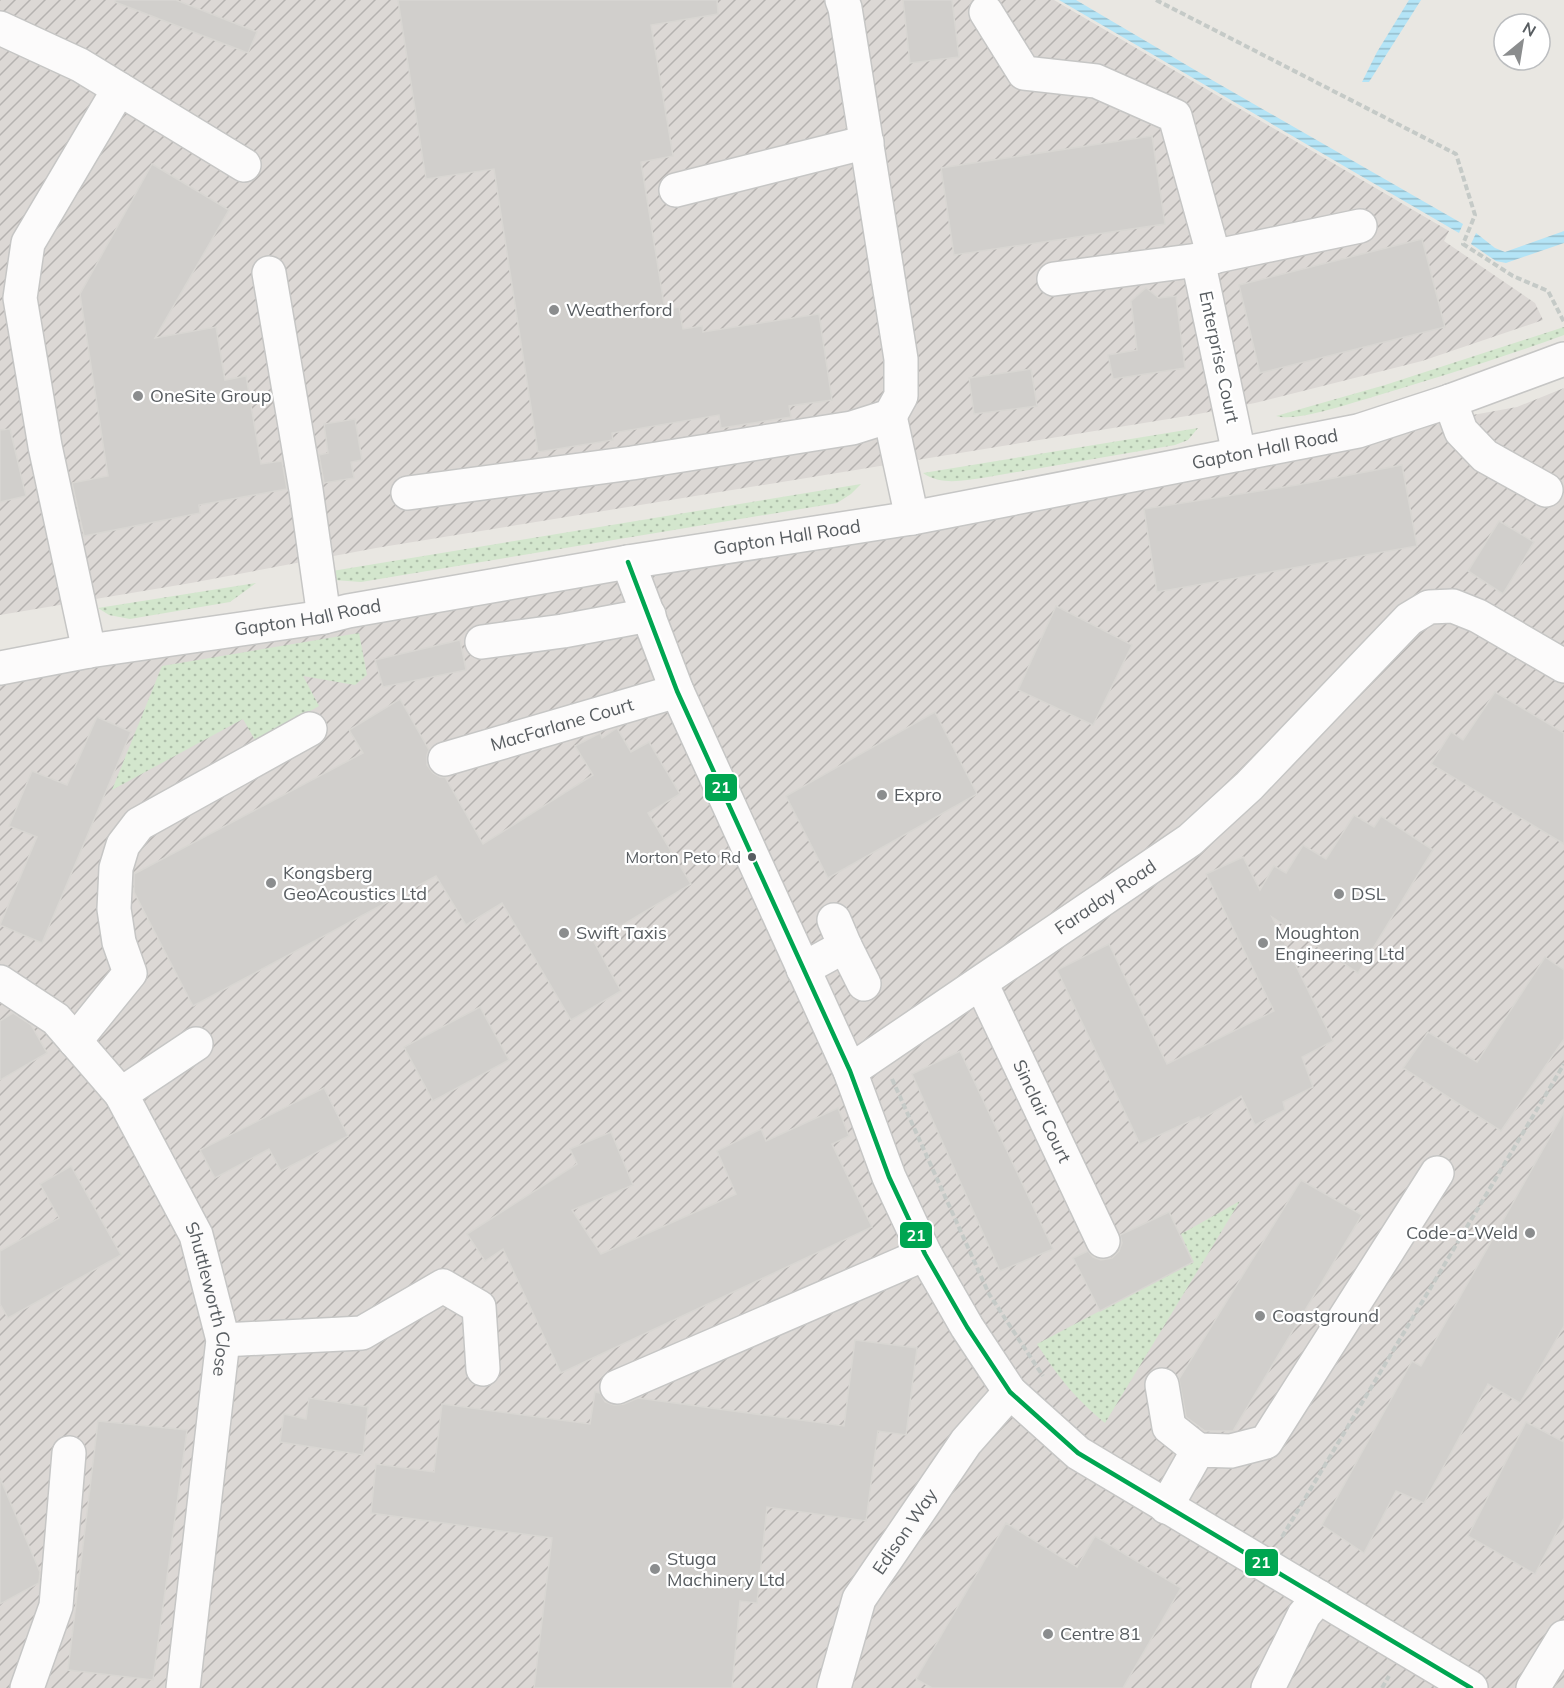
<svg xmlns="http://www.w3.org/2000/svg" width="1564" height="1688" font-family="Mulish,sans-serif">
  <style>
    .industrial { fill: url(#industrial-furrows) }
    .grass { fill: url(#grass-dots) }
    .water { fill: url(#water-rules) }
    .building { fill: #d1cfcc; stroke: #d8d6d2; stroke-width: 1.5 }
    .lines { fill: none; stroke-linecap: round; stroke-linejoin: round }
    .minor-casing { stroke: #c6c6c5; stroke-width: 36 }
    .path { stroke: #c5cac7; stroke-width: 4; stroke-dasharray: 6 3; stroke-linecap: butt }
    .minor { stroke: #fcfbfb; stroke-width: 33 }
    .bus-1-casing { stroke: #fff; stroke-width: 9 }
    .bus-1 { stroke: #00a651; stroke-width: 4.5 }
    .poi-dot { fill: #8b8d8e; stroke: #fff; stroke-width: 2 }
    .bus-dot { fill: #585d61; stroke: #fff; stroke-width: 2 }
    .labels { text-anchor: middle; stroke-width: 4.5; stroke-linejoin: round; paint-order: stroke }
    .bus-label { font-size: 16px; fill: #585d61; stroke: #fff; text-anchor: end }
    .poi-label { font-size: 18px; fill: #585d61; stroke: #fff; text-anchor: start }
    .street-label { font-size: 18px; fill: #585d61; stroke: #fff }
    .line-badge { stroke: #fff; stroke-width: 2 }
    .badge-label { font-size: 16px; text-anchor: middle; font-weight: bold; fill: #fff }
  </style>
  <defs>
    <pattern id="industrial-furrows" width="10" height="10" patternUnits="userSpaceOnUse" patternTransform="scale(1.5)"><rect width="10" height="10" fill="#dcd8d5"/><path d="M-1 1l2-2M0 10L10 0M9 11l2-2" fill="none" stroke="#b5b2b0"/></pattern>
    <pattern id="grass-dots" width="8" height="8" patternUnits="userSpaceOnUse" patternTransform="scale(1.5)"><rect width="8" height="8" fill="#d3e6cd"/><path d="M2 2h.1M6 6h.1" fill="none" stroke="#aebeaa" stroke-width="1.8" stroke-linecap="round"/></pattern>
    <pattern id="water-rules" width="6" height="5" patternUnits="userSpaceOnUse" patternTransform="scale(1.5)"><rect width="6" height="5" fill="#b4e4f6"/><path d="M0 2.5h6" fill="none" stroke="#95bccb"/></pattern>
  </defs>
  <rect width="100%" height="100%" fill="#e9e7e2"/>
  <g class="industrial">
    <path d="M0,0h1054l395,231 -5,10 91,62 8,17 -121,41 -167,42 -62,12 -817,133 -185,35 -191,32z"/>
    <path d="M1564,388v1300h-1564v-1007l1517,-274z"/>
  </g>
  <g class="grass">
    <path d="M1564,327v8c-65,24 -131,44 -198,64 -21,6 -71,23 -90,17l109,-31z"/>
    <path d="M1198,428l-10,12 -13,5 -193,33c-20,3 -42,7 -59,-5z"/>
    <path d="M861,484l-10,10 -14,9 -476,79 -27,-2 -14,-7z"/>
    <path d="M256,583l-26,19 -100,17 -21,-4 -11,-7z"/>
    <path d="M359,633l8,42 -12,10 -52,-9 16,30 -63,36 -13,-23 -131,71 50,-124z"/>
    <path d="M1240,1201l-135,222c-30,-25 -47,-46 -68,-79l156,-82 -12,-28z"/>
  </g>
  <g class="water">
    <path d="M1059,0h17l136,80 251,144 -4,9z"/>
    <path d="M1409,0h12l-52,82h-7l15,-30z"/>
    <path d="M1564,231v12l-58,20 -10,-2 -25,-17 5,-11 19,15 10,4z"/>
  </g>
  <g class="building">
    <path d="M116,0h60l81,32 -9,21 -133,-51z"/>
    <path d="M398,0h319l1,14 -67,11 22,131 -32,6 24,148 14,-3 4,22 19,-3 1,6 116,-18 13,86 -43,6 2,11 -70,11 -2,-13 -107,18 1,7 -75,12 -44,-283 -68,10z"/>
    <path d="M903,0h49l7,57 -49,6z"/>
    <path d="M1152,136l13,88 -211,31 -13,-87z"/>
    <path d="M152,164l77,46 -74,128 61,-11 9,53 21,-4 15,88 21,-3 5,28 -88,16 1,8 -116,23 -12,-53 36,-7 -28,-182z"/>
    <path d="M1422,239l23,88 -185,46 -21,-88z"/>
    <path d="M1146,288l13,10 17,-2 9,72 -72,11 -5,-24 29,-5 -6,-49z"/>
    <path d="M1031,369l6,37 -63,8 -5,-36z"/>
    <path d="M355,419l7,41 -11,2 3,16 -30,5 -5,-28 9,-2 -4,-29z"/>
    <path d="M10,429l16,67 -26,6v-72z"/>
    <path d="M1402,465l15,81 -260,46 -13,-83 153,-24z"/>
    <path d="M1499,521l35,21 -31,52 -35,-23z"/>
    <path d="M1056,606l76,39 -39,80 -75,-35z"/>
    <path d="M460,640l6,30 -83,17 -8,-27z"/>
    <path d="M1495,692l69,41v111l-133,-80 20,-32 12,8z"/>
    <path d="M400,699l29,51 -2,5v10l6,8 7,4h5l38,67 110,-69 -18,-29 25,-13 2,5 15,-10 14,24 18,-10 31,52 -32,19 43,71 -97,58 27,49 -50,29 -69,-117 -36,22 -30,-49 -243,130 -59,-114v-18l229,-121 -14,-23z"/>
    <path d="M935,712l42,82 -149,84 -42,-82z"/>
    <path d="M97,717l34,15 -89,211 -42,-18 37,-88 -28,-11 23,-55 35,14z"/>
    <path d="M1354,815l20,12 7,-11 52,34 -75,123 -86,-56 61,124 -31,16 11,30 -30,15 2,8 -30,15 -14,-29 -41,24 -1,-3 -59,27 -83,-174 52,-26 58,120 107,-53 -68,-137 37,-17 17,33 14,-24 12,7 17,-28 23,14z"/>
    <path d="M1545,957l19,13v69l-63,92 -98,-63 25,-36 49,30z"/>
    <path d="M480,1007l29,53 -76,41 -29,-54z"/>
    <path d="M13,1013l18,12 16,28 -47,27v-59z"/>
    <path d="M960,1051l93,198 -53,22 -88,-197z"/>
    <path d="M324,1088l24,48 -67,35 -12,-22 -54,29 -15,-28z"/>
    <path d="M838,1108l11,28 -17,8 40,83 -311,146 -58,-124 -18,12 -18,-27 110,-70 -7,-15 41,-17 22,53 -61,25 29,44 135,-60 -19,-43 44,-22 5,12z"/>
    <path d="M1564,1112v214l-44,77 -32,-19 -64,119 -28,-12 -32,62 -42,-28 90,-164 9,5z"/>
    <path d="M71,1166l50,89 -113,63 -8,-14v-53l59,-33 -19,-34z"/>
    <path d="M1301,1180l61,35 -129,216h-28l-19,-14 -7,-38z"/>
    <path d="M1169,1212l24,50 -93,49 -27,-53 15,-7 5,6 8,3 11,-2 7,-7 3,-8 -2,-8z"/>
    <path d="M855,1340l62,8 -11,87 -28,-4 -12,90 -99,-14 -10,96 -17,-2 -8,87h-198l18,-150 -181,-25 5,-49 58,8 8,-68 148,20 5,-32 5,1 5,9 9,3 10,-1 14,-6 206,28z"/>
    <path d="M309,1398l59,9 -5,48 -83,-13 4,-28 22,5z"/>
    <path d="M98,1421l89,9 -34,250 -85,-10z"/>
    <path d="M1526,1422l38,20v76l-29,56 -67,-38z"/>
    <path d="M0,1478l40,94 -1,11 -39,21z"/>
    <path d="M1006,1523l71,44 18,-31 86,52 -58,100h-191l-16,-9z"/>
  </g>
  <g class="lines">
    <defs>
      <g id="minor">
        <path d="M986,12l38,61 72,8 79,35 39,141"/>
        <path d="M0,28l80,37 164,100"/>
        <path d="M676,190l191,-48"/>
        <path d="M269,273l37,217 18,127"/>
        <path d="M1054,279l144,-19"/>
        <path d="M1450,401l11,30 24,25 61,34"/>
        <path d="M890,416l22,102"/>
        <path d="M1239,454l-41,-194 162,-34"/>
        <path d="M408,493l224,-30 220,-35 38,-12 11,-20v-37l-56,-351 -3,-8"/>
        <path d="M628,562l49,129 173,380 39,106 36,77 42,73 43,65 68,61 393,235"/>
        <path d="M482,642l81,-11 86,-16"/>
        <path d="M89,651l-44,-205 -25,-148 8,-55 91,-154"/>
        <path id="s1" d="M0,668l89,-17 235,-34 24,-6 280,-49 284,-44 446,-87 92,-30 114,-42"/>
        <path id="s2" d="M445,759l232,-68"/>
        <path d="M834,920l11,26"/>
        <path d="M803,969l42,-23 19,38"/>
        <path id="s3" d="M0,982l56,37 65,75 75,141 27,105 -40,348"/>
        <path id="s4" d="M981,983l122,258"/>
        <path d="M75,1041l55,-68 -11,-31 -5,-33 2,-41 7,-23 16,-21 171,-95"/>
        <path id="s5" d="M850,1071l340,-231 59,-54 160,-167 20,-12 24,-1 25,10 86,50"/>
        <path d="M121,1094l75,-50"/>
        <path d="M223,1340l139,-7 81,-47 36,21 4,62"/>
        <path d="M1162,1385l7,42 29,23"/>
        <path d="M617,1387l308,-133"/>
        <path d="M1166,1507l32,-57 33,1 35,-9 171,-269"/>
        <path d="M27,1688l29,-82 13,-153"/>
        <path id="s6" d="M834,1688l25,-89 107,-157 44,-50"/>
        <path d="M1268,1688l36,-73 15,-18"/>
        <path d="M1533,1688l31,-51"/>
      </g>
    </defs>
    <use href="#minor" class="minor-casing"/>
    <g class="path">
      <path d="M1156,0l300,154 19,61 -12,29 50,32 35,15 16,31"/>
      <path d="M892,1079l97,215 54,82"/>
      <path d="M1282,1537l282,-473"/>
      <path d="M1382,1688l7,-12"/>
    </g>
    <use href="#minor" class="minor"/>
    <defs>
      <path id="bus-1" d="M628,562l49,129 173,380 39,106 36,77 42,73 43,65 68,61 393,235"/>
    </defs>
    <use href="#bus-1" class="bus-1-casing"/>
    <use href="#bus-1" class="bus-1"/>
  </g>
  <g class="poi-dot">
    <circle cx="554" cy="310" r="6"/>
    <circle cx="138" cy="396" r="6"/>
    <circle cx="882" cy="795" r="6"/>
    <circle cx="271" cy="883" r="6"/>
    <circle cx="1339" cy="894" r="6"/>
    <circle cx="564" cy="933" r="6"/>
    <circle cx="1263" cy="943" r="6"/>
    <circle cx="1530" cy="1233" r="6"/>
    <circle cx="1260" cy="1316" r="6"/>
    <circle cx="655" cy="1569" r="6"/>
    <circle cx="1048" cy="1634" r="6"/>
  </g>
  <circle class="bus-dot" cx="752" cy="857" r="5"/>
  <g class="labels">
    <g class="bus-label">
      <text x="741" y="863">Morton Peto Rd</text>
    </g>
    <g class="poi-label">
      <text x="566" y="316">Weatherford</text>
      <text x="150" y="402">OneSite Group</text>
      <text x="894" y="801">Expro</text>
      <text x="283" y="879">Kongsberg<tspan x="283" dy="21">GeoAcoustics Ltd</tspan></text>
      <text x="1351" y="900">DSL</text>
      <text x="576" y="939">Swift Taxis</text>
      <text x="1275" y="939">Moughton<tspan x="1275" dy="21">Engineering Ltd</tspan></text>
      <text x="1518" y="1239" text-anchor="end">Code-a-Weld</text>
      <text x="1272" y="1322">Coastground</text>
      <text x="667" y="1565">Stuga<tspan x="667" dy="21">Machinery Ltd</tspan></text>
      <text x="1060" y="1640">Centre 81</text>
    </g>
    <g class="street-label">
      <text transform="translate(1219 357) rotate(78)" y="6">Enterprise Court</text>
      <text dy="6" stroke="none"><textPath href="#s1" startOffset="1284">Gapton Hall Road</textPath></text>
      <text dy="6" stroke="none"><textPath href="#s1" startOffset="798">Gapton Hall Road</textPath></text>
      <text dy="6" stroke="none"><textPath href="#s1" startOffset="312">Gapton Hall Road</textPath></text>
      <text dy="6" stroke="none"><textPath href="#s2" startOffset="122">MacFarlane Court</textPath></text>
      <text dy="6" stroke="none"><textPath href="#s5" startOffset="309">Faraday Road</textPath></text>
      <text dy="6" stroke="none"><textPath href="#s4" startOffset="142">Sinclair Court</textPath></text>
      <text dy="6" stroke="none"><textPath href="#s3" startOffset="392">Shuttleworth Close</textPath></text>
      <text dy="6" stroke="none"><textPath href="#s6" startOffset="174">Edison Way</textPath></text>
    </g>
  </g>
  <g class="line-badge">
    <rect x="704" y="773" width="34" height="29" rx="6" fill="#00a651"/>
    <rect x="899" y="1221" width="34" height="28" rx="6" fill="#00a651"/>
    <rect x="1244" y="1548" width="35" height="29" rx="6" fill="#00a651"/>
  </g>
  <g class="badge-label">
    <text x="721" y="793">21</text>
    <text x="916" y="1241">21</text>
    <text x="1261" y="1568">21</text>
  </g>
  <g transform="translate(1522 42) rotate(30)"><circle r="28" fill="#ffffff" stroke="#bcbec0" stroke-width="1.5"/>
  <path d="M0-4.5L10 22L0 15L-10 22Z" fill="#8b8d8e"/>
  <text y="-9" font-size="16" font-weight="bold" text-anchor="middle" fill="#585d61">N</text>
  </g>
</svg>
